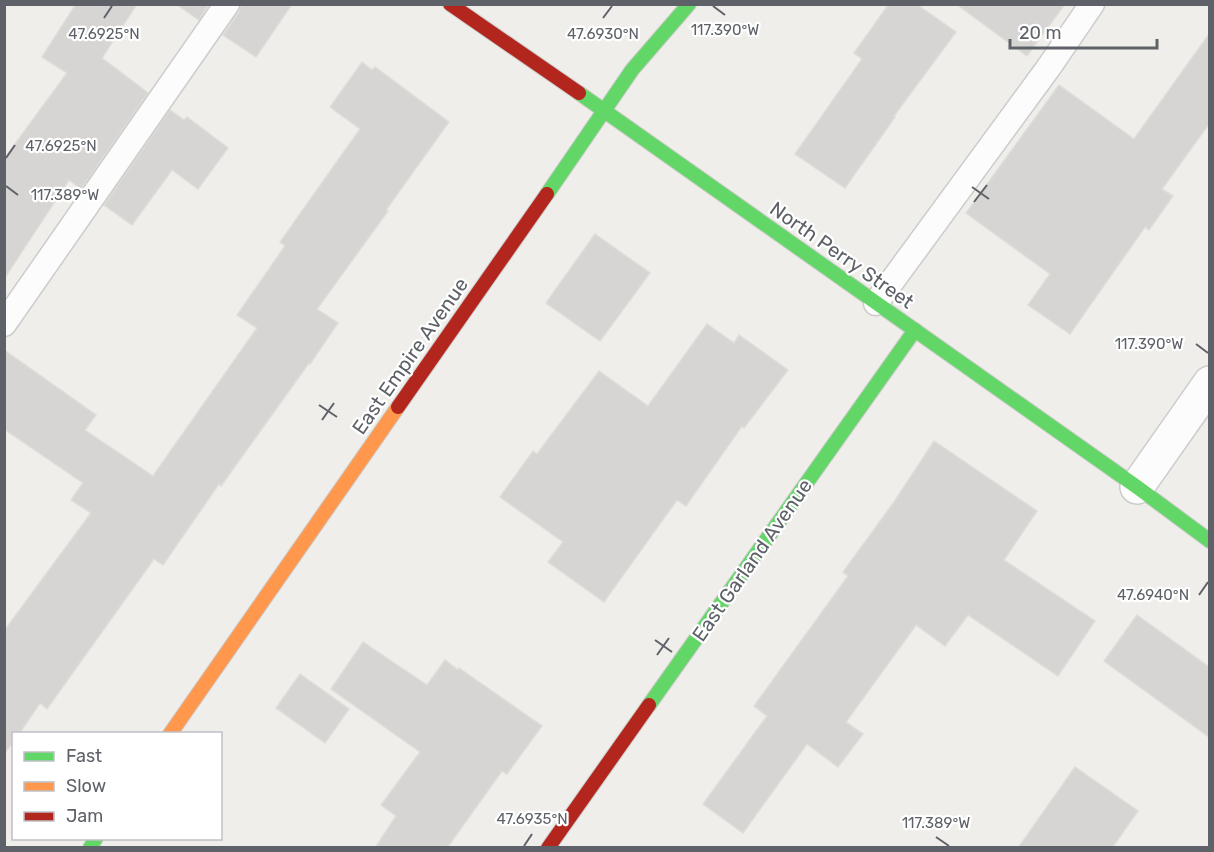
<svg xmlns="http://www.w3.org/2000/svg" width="1214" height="852" font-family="Rubik,sans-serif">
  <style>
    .building { fill: #d6d5d3; stroke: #deddd8; stroke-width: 1.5 }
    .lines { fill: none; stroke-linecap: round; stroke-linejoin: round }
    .lane-casing { stroke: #ccc; stroke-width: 27 }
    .street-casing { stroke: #ccc; stroke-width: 36 }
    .fast-casing { stroke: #cbcbca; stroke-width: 16 }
    .slow-casing { stroke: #cbcbca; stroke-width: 16 }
    .jam-casing { stroke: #cbcbca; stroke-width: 16 }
    .lane { stroke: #fdfcfc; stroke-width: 24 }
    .street { stroke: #fdfcfc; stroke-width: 33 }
    .fast { stroke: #63d668; stroke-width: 14 }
    .slow { stroke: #ff974d; stroke-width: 14 }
    .jam { stroke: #b3261e; stroke-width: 14 }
    .ticks { fill: none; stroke: #5e6268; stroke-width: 2 }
    .labels { text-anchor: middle; stroke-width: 4.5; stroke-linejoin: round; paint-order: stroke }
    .street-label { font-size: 20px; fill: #5e6268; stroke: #fff }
    .ticks-label { font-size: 15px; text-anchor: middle; fill: #5e6268; stroke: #fff; stroke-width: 4.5; stroke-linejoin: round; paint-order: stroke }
  </style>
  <rect width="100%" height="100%" fill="#efeeea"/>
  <g class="building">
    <path d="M76,4h61l-35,54 46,35 -67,96 -12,-9 -65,99v-120l63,-86 -25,-16z"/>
    <path d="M176,4h33l-10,16z"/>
    <path d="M241,4h51l-36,53 -33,-22 16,-23z"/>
    <path d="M889,4h27l40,28 -62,84 1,1 -50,71 -50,-34 67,-95 -8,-6z"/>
    <path d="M956,4h109l-38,52z"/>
    <path d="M1209,34v90l-47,65 11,7 -24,34 -4,-3 -75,107 -42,-29 22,-31 -84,-61 93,-128 75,54z"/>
    <path d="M362,62l10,8 3,-3 74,55 -63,88 2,1 -71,98 21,14 -28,41 -1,-1 -88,123 -2,-2 -56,81 -9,-6 -107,150 -7,-6 -21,31h-5v7l-10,13v-123l87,-118 -20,-13 12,-17 -79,-54v-79l92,65 -11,15 68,46 104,-148 -20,-13 48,-69 -5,-4 80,-113 -30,-22z"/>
    <path d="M170,110l14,10 3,-3 41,31 -30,41 -26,-19 -40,55 -28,-20z"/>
    <path d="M595,234l55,39 -50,68 -54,-38z"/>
    <path d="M707,324l27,19 5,-8 49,35 -44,58 -2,-2 -56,80 -9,-6 -73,102 -56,-40 15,-20 -63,-45 33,-46 4,3 62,-83 49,35z"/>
    <path d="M934,441l103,70 -33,49 91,61 -37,55 -90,-61 -23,31 -29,-21 -70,97 17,12 -25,33 -31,-23 -64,89 -40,-29 64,-88 -13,-10 94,-130 -5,-4 51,-70z"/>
    <path d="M1137,615l72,52v70l-105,-76z"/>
    <path d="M363,642l64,43 18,-25 13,10 1,-2 83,58 -35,48 -5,-3 -55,77h-72l21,-32 -15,-11 39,-53 -89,-63z"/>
    <path d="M300,674l49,35 -24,34 -49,-35z"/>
    <path d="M1075,767l63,44 -26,37h-94z"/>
  </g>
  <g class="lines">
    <defs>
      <g id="lane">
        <path d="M876,303l173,-236 43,-63"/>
        <path d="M4,324l223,-320"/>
      </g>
      <path id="street" d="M1137,487l73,-104"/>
      <g id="fast">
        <path d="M579,93l558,394 73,54"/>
        <path d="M547,194l85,-124 57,-66"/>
        <path d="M649,705l266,-375"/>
        <path d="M90,848l6,-10"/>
      </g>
      <path id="slow" d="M170,734l228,-327"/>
      <g id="jam">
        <path d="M450,4l129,89"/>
        <path d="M398,407l149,-213"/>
        <path d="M548,848l101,-143"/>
      </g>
    </defs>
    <use href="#lane" class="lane-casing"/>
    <use href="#street" class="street-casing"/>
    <use href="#fast" class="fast-casing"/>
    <use href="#slow" class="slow-casing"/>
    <use href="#jam" class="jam-casing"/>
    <use href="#lane" class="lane"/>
    <use href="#street" class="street"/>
    <use href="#fast" class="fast"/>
    <use href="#slow" class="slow"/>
    <use href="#jam" class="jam"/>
  </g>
  <path class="ticks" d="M713,6l12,9M104,18l8,-12M603,18l9,-12M6,158l9,-13M6,186l12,9M972,187l17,12M974,202l13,-17M1196,344l12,9M319,405l18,12M322,420l12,-17M1199,595l9,-13M655,640l17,12M657,655l12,-17M936,837l13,9M524,846l8,-12"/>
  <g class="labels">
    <g class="street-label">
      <text transform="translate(842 255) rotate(35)" y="7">North Perry Street</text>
      <text transform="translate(410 356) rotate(-55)" y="7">East Empire Avenue</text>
      <text transform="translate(752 560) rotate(-55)" y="7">East Garland Avenue</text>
    </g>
  </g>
  <g class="ticks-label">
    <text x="725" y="35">117.390°W</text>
    <text x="104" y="39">47.6925°N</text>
    <text x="603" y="39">47.6930°N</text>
    <text x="61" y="151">47.6925°N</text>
    <text x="65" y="200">117.389°W</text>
    <text x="1149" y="349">117.390°W</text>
    <text x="1153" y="600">47.6940°N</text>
    <text x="532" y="824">47.6935°N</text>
    <text x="936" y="828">117.389°W</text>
  </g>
  <rect width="1214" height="852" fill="none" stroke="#5e6268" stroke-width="12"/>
  <rect x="12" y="732" width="210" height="108" fill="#ffffff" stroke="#bfc0c3" stroke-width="1.5"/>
  <rect x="24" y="752" width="30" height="9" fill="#63d668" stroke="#bfc0c3" stroke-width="1.5"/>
  <text x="66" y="762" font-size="18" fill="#5e6268">Fast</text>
  <rect x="24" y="782" width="30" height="9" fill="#ff974d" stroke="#bfc0c3" stroke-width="1.5"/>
  <text x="66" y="792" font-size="18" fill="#5e6268">Slow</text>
  <rect x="24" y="812" width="30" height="9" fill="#b3261e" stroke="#bfc0c3" stroke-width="1.5"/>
  <text x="66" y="822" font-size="18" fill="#5e6268">Jam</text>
  <path d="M1010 39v9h147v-9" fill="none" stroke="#5e6268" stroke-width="3"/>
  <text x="1019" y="39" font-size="18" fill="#5e6268" stroke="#ffffff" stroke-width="4.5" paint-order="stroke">20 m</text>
</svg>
